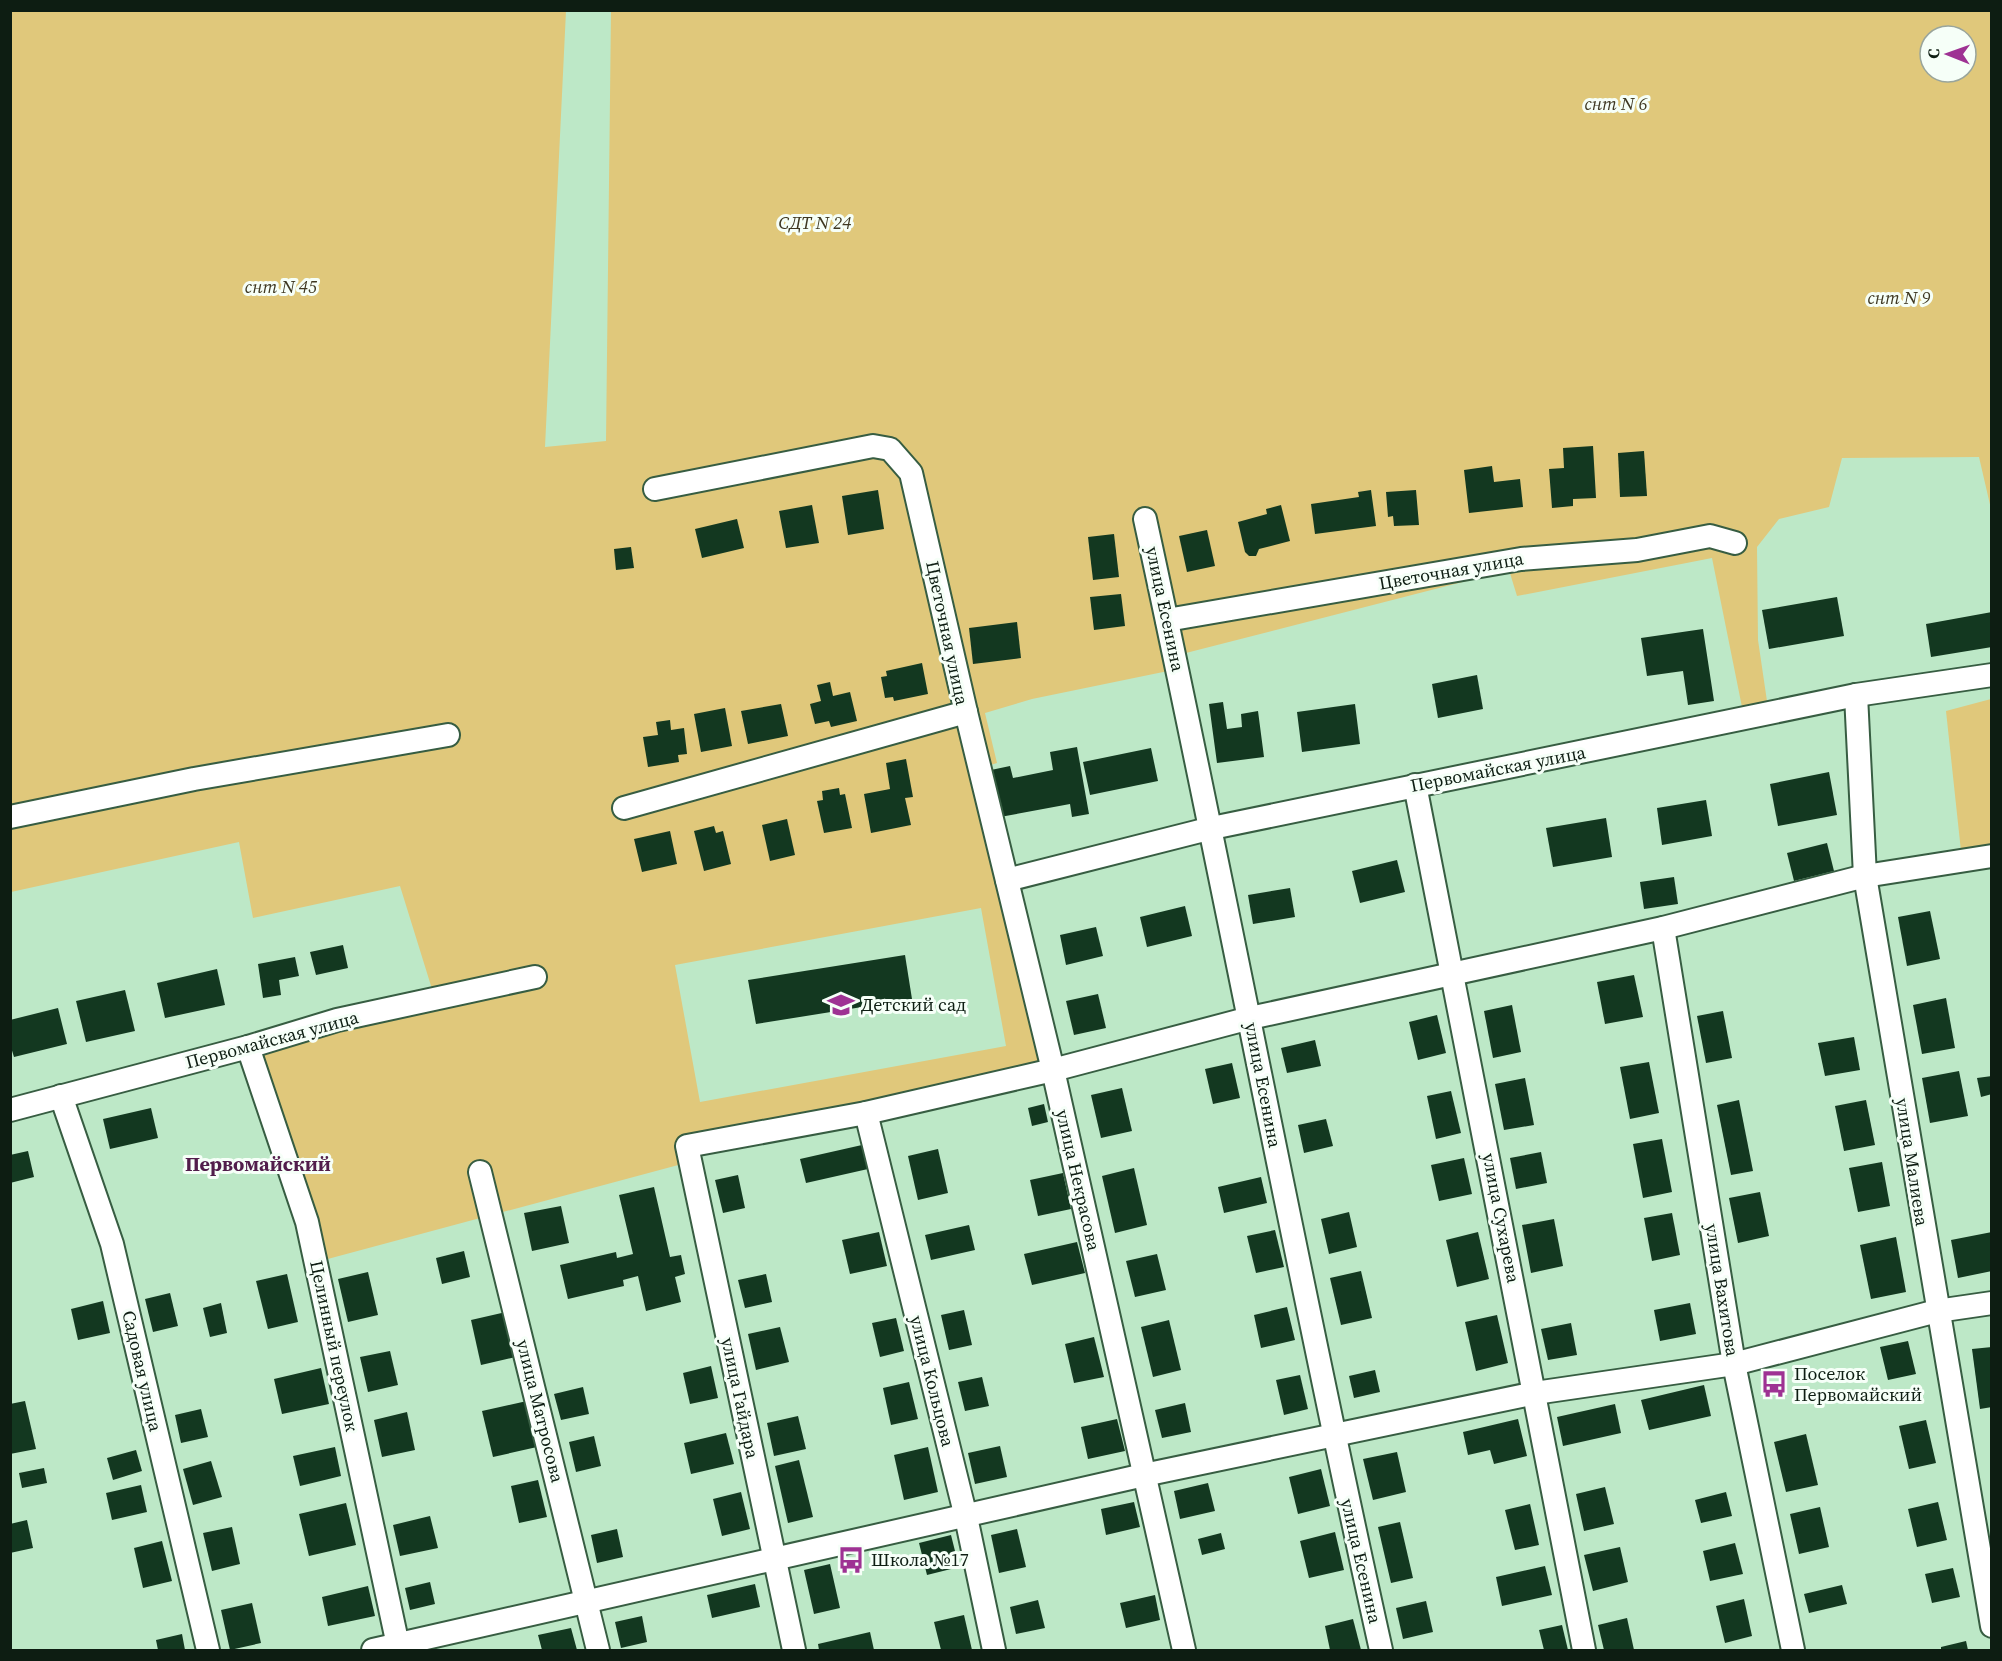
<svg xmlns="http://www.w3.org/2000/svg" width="2002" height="1661" font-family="'Source Serif 4',serif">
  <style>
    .green { fill: #e0c87b; fill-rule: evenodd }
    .building { fill: #133820 }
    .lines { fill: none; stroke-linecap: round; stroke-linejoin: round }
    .minor-casing { stroke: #375d42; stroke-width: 26 }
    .minor { stroke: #fff; stroke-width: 22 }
    .labels { text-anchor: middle; stroke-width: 6; stroke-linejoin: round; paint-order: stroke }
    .park-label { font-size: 18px; font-style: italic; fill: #3e3721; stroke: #f6fff8 }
    .street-label { font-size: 18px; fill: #0d1d12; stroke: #f6fff8 }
    .poi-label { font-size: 18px; fill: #0d1d12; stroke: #f6fff8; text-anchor: start }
    .neighbourhood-label { font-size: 20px; font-weight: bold; fill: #511d4b; stroke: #f6fff8 }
  </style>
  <rect width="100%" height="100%" fill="#bde8c7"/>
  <g class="green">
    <path d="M10,11h556l-21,436 61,-6 5,-430h1380v498l-12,-52 -137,1 -13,49 -50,12 -22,28 1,93 10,68 -25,4 -31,-154 -195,38 -8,-26 -327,84 -14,17 -136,28 -47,14 12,50 -13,4 69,297 -189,42 -187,33 5,25 -358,96 -69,-209 177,-62 -32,-103 -147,32 -14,-76 -228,50zM1930,36h36v36h-36zM981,908l25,138 -306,56 -25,-137z"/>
    <path d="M1991,699v148l-30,4 -15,-140z"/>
  </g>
  <g class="building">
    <path d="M1593,446l3,52 -23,1v7l-21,2 -3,-39 15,-1 -1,-20z"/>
    <path d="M1644,451l3,45 -27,1 -2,-44z"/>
    <path d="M1492,466l2,16 26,-3 3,28 -54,6 -5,-43z"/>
    <path d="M878,490l6,39 -36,6 -6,-39z"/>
    <path d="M1371,490l5,36 -61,8 -4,-30 48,-7 -1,-5z"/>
    <path d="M1416,490l3,35 -25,1 -1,-10 -5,1 -2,-25z"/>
    <path d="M812,505l7,38 -33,5 -7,-37z"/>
    <path d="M1281,505l9,36 -31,8 -3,7h-7l-4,-4 -7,-30 29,-8 -1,-5z"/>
    <path d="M737,519l7,29 -42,10 -7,-29z"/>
    <path d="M1207,530l8,36 -28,6 -8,-36z"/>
    <path d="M1114,534l5,43 -26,3 -5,-43z"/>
    <path d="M631,547l3,21 -18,2 -2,-21z"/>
    <path d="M1121,594l4,32 -31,4 -4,-33z"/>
    <path d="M1837,597l7,39 -75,13 -7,-39z"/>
    <path d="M1992,612v35l-61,10 -5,-33z"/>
    <path d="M1017,622l4,36 -48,6 -4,-36z"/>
    <path d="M1703,629l11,72 -26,4 -5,-34 -36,5 -6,-38z"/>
    <path d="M922,663l6,31 -34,7 -1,-4 -8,1 -4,-21 6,-1 -1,-5z"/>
    <path d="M1477,675l6,34 -45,9 -6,-34z"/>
    <path d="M830,682l3,14 17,-4 7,29 -26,6 -2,-6 -14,3 -5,-20 11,-3 -4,-16z"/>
    <path d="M1223,702l4,27 15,-2 -1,-13 17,-3 6,46 -47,6 -8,-59z"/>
    <path d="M781,704l7,32 -40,8 -7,-33z"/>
    <path d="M1355,704l5,40 -58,8 -5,-40z"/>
    <path d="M725,708l7,38 -31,6 -7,-38z"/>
    <path d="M670,720l1,10 13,-2 3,26 -9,1 1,7 -31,5 -5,-30 15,-2 -2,-13z"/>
    <path d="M1077,747l12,67 -17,3 -2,-13 -70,13 -9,-47 19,-4 3,12 40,-8 -3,-18z"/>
    <path d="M1151,748l7,33 -68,14 -7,-33z"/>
    <path d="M906,759l7,38 -8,1 6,27 -40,8 -7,-39 26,-5 -4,-26z"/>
    <path d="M1829,772l8,43 -59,11 -8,-42z"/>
    <path d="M839,788l1,7 5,-1 7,34 -28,5 -7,-32 6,-1 -1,-9z"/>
    <path d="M1706,800l6,36 -50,9 -5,-37z"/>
    <path d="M1606,818l6,39 -59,10 -7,-39z"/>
    <path d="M787,819l8,36 -25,6 -8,-36z"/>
    <path d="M714,826l2,7 7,-2 8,33 -27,7 -10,-40z"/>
    <path d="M670,831l7,33 -35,8 -8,-33z"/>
    <path d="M1827,843l7,28 -40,10 -7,-28z"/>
    <path d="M1397,860l8,32 -45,11 -8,-32z"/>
    <path d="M1674,877l4,27 -34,5 -4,-27z"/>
    <path d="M1290,888l5,29 -42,7 -5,-29z"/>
    <path d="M1185,906l7,30 -45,11 -7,-30z"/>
    <path d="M1930,911l10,48 -33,7 -9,-49z"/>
    <path d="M1096,927l7,29 -37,9 -6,-30z"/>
    <path d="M343,945l5,23 -32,7 -6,-23z"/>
    <path d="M905,955l7,44 -156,25 -8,-44z"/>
    <path d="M295,957l4,19 -20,4 2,15 -18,3 -5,-34z"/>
    <path d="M217,969l8,36 -60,13 -8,-35z"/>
    <path d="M1634,975l9,42 -38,7 -8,-42z"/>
    <path d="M125,990l10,41 -49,11 -10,-41z"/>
    <path d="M1098,994l8,34 -32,7 -8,-34z"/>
    <path d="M1946,998l9,50 -33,6 -9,-49z"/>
    <path d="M1512,1005l9,47 -28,6 -9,-47z"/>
    <path d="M58,1008l9,36 -53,13 -4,-13v-24z"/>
    <path d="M1723,1011l9,47 -26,5 -9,-47z"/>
    <path d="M1437,1015l9,38 -28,7 -9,-38z"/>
    <path d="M1854,1037l6,33 -35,6 -7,-33z"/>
    <path d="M1315,1040l6,26 -34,7 -6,-25z"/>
    <path d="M1649,1062l10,51 -29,6 -10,-52z"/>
    <path d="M1232,1063l8,35 -27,6 -8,-35z"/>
    <path d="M1959,1071l9,45 -38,7 -8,-45z"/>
    <path d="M1992,1076v18l-11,3 -4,-19z"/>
    <path d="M1525,1078l9,47 -30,5 -9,-46z"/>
    <path d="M1122,1088l10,43 -31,7 -10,-43z"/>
    <path d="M1451,1091l10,42 -25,6 -9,-43z"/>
    <path d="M1739,1100l14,71 -22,4 -14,-70z"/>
    <path d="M1866,1100l9,45 -31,6 -9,-45z"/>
    <path d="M1044,1104l4,18 -16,4 -4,-18z"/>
    <path d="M151,1108l7,30 -48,11 -7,-30z"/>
    <path d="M1326,1119l7,27 -29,7 -6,-28z"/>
    <path d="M1662,1139l10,53 -29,6 -10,-54z"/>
    <path d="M862,1145l6,24 -62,14 -6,-24z"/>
    <path d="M938,1149l10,44 -30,7 -10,-44z"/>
    <path d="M28,1151l6,26 -24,6v-28z"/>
    <path d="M1541,1152l6,31 -31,6 -6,-31z"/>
    <path d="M1464,1158l8,36 -33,7 -8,-36z"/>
    <path d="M1882,1162l8,44 -32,6 -9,-44z"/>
    <path d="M1134,1168l13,57 -32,8 -13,-57z"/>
    <path d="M1063,1173l8,36 -33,7 -8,-36z"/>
    <path d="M738,1175l7,33 -22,5 -8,-33z"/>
    <path d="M1261,1177l6,26 -43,10 -6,-26z"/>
    <path d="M654,1187l16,70 11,-2 4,19 -10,3 6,25 -35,9 -8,-35 -15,4 1,6 -56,13 -8,-34 56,-13 1,6 16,-4 -14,-59z"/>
    <path d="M1760,1192l9,44 -31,7 -9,-45z"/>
    <path d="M561,1206l8,37 -37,8 -8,-38z"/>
    <path d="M1349,1212l8,35 -28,7 -8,-35z"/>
    <path d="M1672,1213l8,42 -28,6 -8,-43z"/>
    <path d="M1554,1219l9,47 -32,7 -9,-48z"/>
    <path d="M969,1225l6,25 -44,10 -6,-25z"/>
    <path d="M1275,1230l9,37 -28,6 -9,-37z"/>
    <path d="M879,1232l8,34 -37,8 -8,-34z"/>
    <path d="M1478,1232l11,47 -32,8 -11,-47z"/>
    <path d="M1992,1232v39l-34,7 -7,-38z"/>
    <path d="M1896,1237l10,55 -35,7 -11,-54z"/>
    <path d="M1077,1242l8,31 -53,12 -8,-31z"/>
    <path d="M464,1251l6,26 -28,7 -6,-26z"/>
    <path d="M1157,1254l9,36 -31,7 -9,-36z"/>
    <path d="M1361,1271l11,47 -31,7 -11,-47z"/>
    <path d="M368,1272l10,43 -30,7 -10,-43z"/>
    <path d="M287,1274l11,48 -30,7 -12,-48z"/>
    <path d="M766,1274l6,28 -27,6 -7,-28z"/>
    <path d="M170,1293l8,33 -25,6 -8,-33z"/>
    <path d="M103,1301l7,32 -32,7 -7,-31z"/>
    <path d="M221,1303l6,30 -17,4 -7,-29z"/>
    <path d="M1690,1303l6,31 -36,7 -6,-31z"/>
    <path d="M1287,1307l8,33 -34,8 -7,-33z"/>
    <path d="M964,1310l8,35 -23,5 -8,-35z"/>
    <path d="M506,1312l10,45 -35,8 -10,-45z"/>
    <path d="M1497,1315l11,48 -32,8 -11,-49z"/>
    <path d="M896,1318l8,33 -24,6 -8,-34z"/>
    <path d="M1169,1320l12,50 -28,7 -12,-50z"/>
    <path d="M1571,1323l6,32 -29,5 -7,-31z"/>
    <path d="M780,1327l9,35 -33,8 -8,-36z"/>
    <path d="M1094,1337l10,40 -30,6 -9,-39z"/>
    <path d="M1908,1341l8,33 -28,6 -8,-33z"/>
    <path d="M1992,1347v60l-12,2 -8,-60z"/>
    <path d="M390,1351l8,34 -30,7 -8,-35z"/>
    <path d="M711,1366l7,32 -28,6 -7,-31z"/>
    <path d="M321,1368l8,36 -47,10 -8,-35z"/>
    <path d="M1375,1370l5,22 -26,6 -5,-22z"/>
    <path d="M1300,1375l8,34 -24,6 -8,-35z"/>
    <path d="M982,1377l7,29 -24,5 -7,-29z"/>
    <path d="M909,1382l9,37 -27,6 -8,-37z"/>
    <path d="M1704,1385l7,31 -62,14 -8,-30z"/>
    <path d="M583,1387l6,27 -28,6 -7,-26z"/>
    <path d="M25,1401l11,48 -26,5v-50z"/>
    <path d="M527,1401l10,46 -44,10 -11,-46z"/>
    <path d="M1185,1403l6,29 -29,6 -7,-28z"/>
    <path d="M1615,1404l6,29 -58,13 -6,-29z"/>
    <path d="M201,1409l7,28 -27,6 -6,-28z"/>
    <path d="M407,1412l8,38 -33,7 -8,-37z"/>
    <path d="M798,1416l8,33 -32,7 -7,-33z"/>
    <path d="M1117,1419l8,32 -37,8 -7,-32z"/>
    <path d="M1518,1419l9,37 -33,8 -4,-14 -22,5 -5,-23z"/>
    <path d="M1926,1420l10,43 -27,6 -10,-43z"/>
    <path d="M726,1433l8,31 -43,10 -7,-31z"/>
    <path d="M1806,1434l12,51 -32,7 -12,-50z"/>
    <path d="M594,1436l7,30 -25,6 -7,-30z"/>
    <path d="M1000,1446l7,31 -32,7 -7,-31z"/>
    <path d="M335,1447l6,29 -41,10 -7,-30z"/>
    <path d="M928,1447l10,45 -34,8 -10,-45z"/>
    <path d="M136,1450l6,21 -29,9 -6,-22z"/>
    <path d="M1397,1452l9,40 -33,8 -10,-41z"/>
    <path d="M799,1460l14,57 -25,6 -13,-57z"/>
    <path d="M211,1461l11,36 -29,8 -10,-36z"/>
    <path d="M44,1468l3,15 -25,5 -3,-15z"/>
    <path d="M1321,1469l9,37 -32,8 -9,-37z"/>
    <path d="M538,1480l9,37 -28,6 -8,-37z"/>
    <path d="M1208,1483l7,28 -35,8 -6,-28z"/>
    <path d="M141,1485l6,27 -35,8 -6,-27z"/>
    <path d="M1605,1487l9,37 -30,7 -8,-37z"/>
    <path d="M741,1492l9,37 -28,7 -9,-37z"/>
    <path d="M1726,1492l6,24 -31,7 -6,-23z"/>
    <path d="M1134,1502l6,25 -34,8 -5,-26z"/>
    <path d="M1938,1502l9,38 -30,7 -9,-38z"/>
    <path d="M346,1503l10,42 -47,11 -10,-42z"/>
    <path d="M1530,1504l9,41 -24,5 -10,-40z"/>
    <path d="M1820,1507l9,40 -30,7 -9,-40z"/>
    <path d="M430,1516l8,32 -38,8 -7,-31z"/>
    <path d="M27,1520l6,28 -23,5v-29z"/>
    <path d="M1400,1522l13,56 -22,5 -13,-56z"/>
    <path d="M232,1527l8,37 -28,7 -9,-38z"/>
    <path d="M617,1529l6,28 -26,6 -6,-28z"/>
    <path d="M1017,1529l9,38 -27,6 -8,-38z"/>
    <path d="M1335,1532l9,38 -35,8 -9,-37z"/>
    <path d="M1221,1533l4,16 -23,6 -4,-16z"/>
    <path d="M951,1535l8,32 -32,8 -8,-32z"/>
    <path d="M162,1541l10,40 -29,7 -9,-40z"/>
    <path d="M1735,1543l8,31 -33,7 -7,-30z"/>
    <path d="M1620,1547l8,35 -35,9 -9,-36z"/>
    <path d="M830,1564l10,44 -26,6 -10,-44z"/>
    <path d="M1545,1566l7,29 -50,11 -6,-29z"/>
    <path d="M1953,1568l7,29 -28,6 -7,-29z"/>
    <path d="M430,1582l5,22 -25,6 -5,-22z"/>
    <path d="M755,1584l5,23 -48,11 -5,-23z"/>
    <path d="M1842,1585l5,19 -38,9 -5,-19z"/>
    <path d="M368,1586l7,30 -47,10 -6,-29z"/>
    <path d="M1155,1595l5,25 -34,8 -6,-25z"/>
    <path d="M1744,1599l8,37 -27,7 -9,-37z"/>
    <path d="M1038,1600l7,28 -29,6 -6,-27z"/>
    <path d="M1426,1601l7,31 -30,7 -7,-31z"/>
    <path d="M252,1603l9,40 -31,7 -9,-40z"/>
    <path d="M964,1615l8,35h-31l-7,-28z"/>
    <path d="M642,1616l5,26 -26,6 -6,-26z"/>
    <path d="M1627,1618l7,32h-30l-6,-25z"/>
    <path d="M1353,1619l8,31h-31l-5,-24z"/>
    <path d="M1562,1625l6,25h-24l-5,-20z"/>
    <path d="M571,1628l6,22h-35l-4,-15z"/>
    <path d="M870,1632l4,18h-55l-1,-6z"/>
    <path d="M182,1634l3,16h-27l-2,-10z"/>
    <path d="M1966,1641l2,9h-27v-3z"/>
  </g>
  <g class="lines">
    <defs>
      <g id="minor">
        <path d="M1145,519c82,376 152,755 236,1131"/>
        <path d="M1167,620l354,-61 116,-9 73,-14 25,7"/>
        <path d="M1856,695l9,181 127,750"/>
        <path d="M966,712l87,358 131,580"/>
        <path d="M1415,785l169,865"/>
        <path d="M624,808l342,-96 -55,-239 -21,-24 -17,-3 -218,43"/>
        <path d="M10,817l184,-38 254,-44"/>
        <path d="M1007,880l205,-52 644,-133 136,-20"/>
        <path d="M1663,928l71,436 59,286"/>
        <path d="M248,1047l59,175 92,428"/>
        <path d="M61,1096l51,148 96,406"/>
        <path d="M10,1110l238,-63 89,-27 198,-43"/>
        <path d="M866,1113l100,404 28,133"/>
        <path d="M480,1172l118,478"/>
        <path d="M373,1650l771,-175 391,-82 199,-29 203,-53 55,-8"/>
        <path d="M794,1650l-107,-504 179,-33 187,-43 197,-52 413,-90 202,-52 127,-20"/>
      </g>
    </defs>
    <use href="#minor" class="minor-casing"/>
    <use href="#minor" class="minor"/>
  </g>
  <defs>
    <symbol id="school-bare" viewBox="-9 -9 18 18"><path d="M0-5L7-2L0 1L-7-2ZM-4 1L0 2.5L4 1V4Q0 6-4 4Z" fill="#9e3293" stroke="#f6fff8" stroke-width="2.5" paint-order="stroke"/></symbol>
    <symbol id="bus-bare" viewBox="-9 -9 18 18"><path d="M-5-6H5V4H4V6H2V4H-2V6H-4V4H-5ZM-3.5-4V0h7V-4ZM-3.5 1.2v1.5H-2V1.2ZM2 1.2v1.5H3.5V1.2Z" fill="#9e3293" stroke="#f6fff8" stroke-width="2.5" paint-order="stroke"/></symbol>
  </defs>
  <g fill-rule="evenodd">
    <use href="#school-bare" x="822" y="986" width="38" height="38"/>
    <use href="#bus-bare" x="1755" y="1365" width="38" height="38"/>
    <use href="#bus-bare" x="832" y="1541" width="38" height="38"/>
  </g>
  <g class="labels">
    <g class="park-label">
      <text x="1616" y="110">снт N 6</text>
      <text x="815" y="229">СДТ N 24</text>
      <text x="281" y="293">снт N 45</text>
      <text x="1899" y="304">снт N 9</text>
    </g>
    <g class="street-label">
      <text transform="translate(1451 571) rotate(-10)" y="6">Цветочная улица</text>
      <text transform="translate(1165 609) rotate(78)" y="6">улица Есенина</text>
      <text transform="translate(947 633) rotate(78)" y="6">Цветочная улица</text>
      <text transform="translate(1498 769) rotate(-11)" y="6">Первомайская улица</text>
      <text transform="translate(272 1040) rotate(-15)" y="6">Первомайская улица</text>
      <text transform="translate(1263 1085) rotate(79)" y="6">улица Есенина</text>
      <text transform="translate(1912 1162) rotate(81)" y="6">улица Малиева</text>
      <text transform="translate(1078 1180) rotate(77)" y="6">улица Некрасова</text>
      <text transform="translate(1501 1218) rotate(79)" y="6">улица Сухарева</text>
      <text transform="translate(1722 1290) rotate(81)" y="6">улица Вахитова</text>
      <text transform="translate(334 1346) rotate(78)" y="6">Целинный переулок</text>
      <text transform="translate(142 1371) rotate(77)" y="6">Садовая улица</text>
      <text transform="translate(932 1381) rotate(76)" y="6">улица Кольцова</text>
      <text transform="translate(740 1398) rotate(78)" y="6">улица Гайдара</text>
      <text transform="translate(540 1411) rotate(76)" y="6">улица Матросова</text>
      <text transform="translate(1361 1561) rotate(77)" y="6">улица Есенина</text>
    </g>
    <g class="poi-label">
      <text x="861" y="1011">Детский сад</text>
      <text x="1794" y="1380">Поселок<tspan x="1794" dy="21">Первомайский</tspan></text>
      <text x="871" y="1566">Школа №17</text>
    </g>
    <g class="neighbourhood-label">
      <text x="258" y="1171">Первомайский</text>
    </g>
  </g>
  <rect width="2002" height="1661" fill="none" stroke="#0d1d12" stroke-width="24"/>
  <g transform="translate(1948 54) rotate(271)"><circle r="28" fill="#f6fff8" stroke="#99a59c" stroke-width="1.5"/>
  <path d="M0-4.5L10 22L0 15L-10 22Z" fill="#9e3293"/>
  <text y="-9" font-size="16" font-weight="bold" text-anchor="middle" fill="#0d1d12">С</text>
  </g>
</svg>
